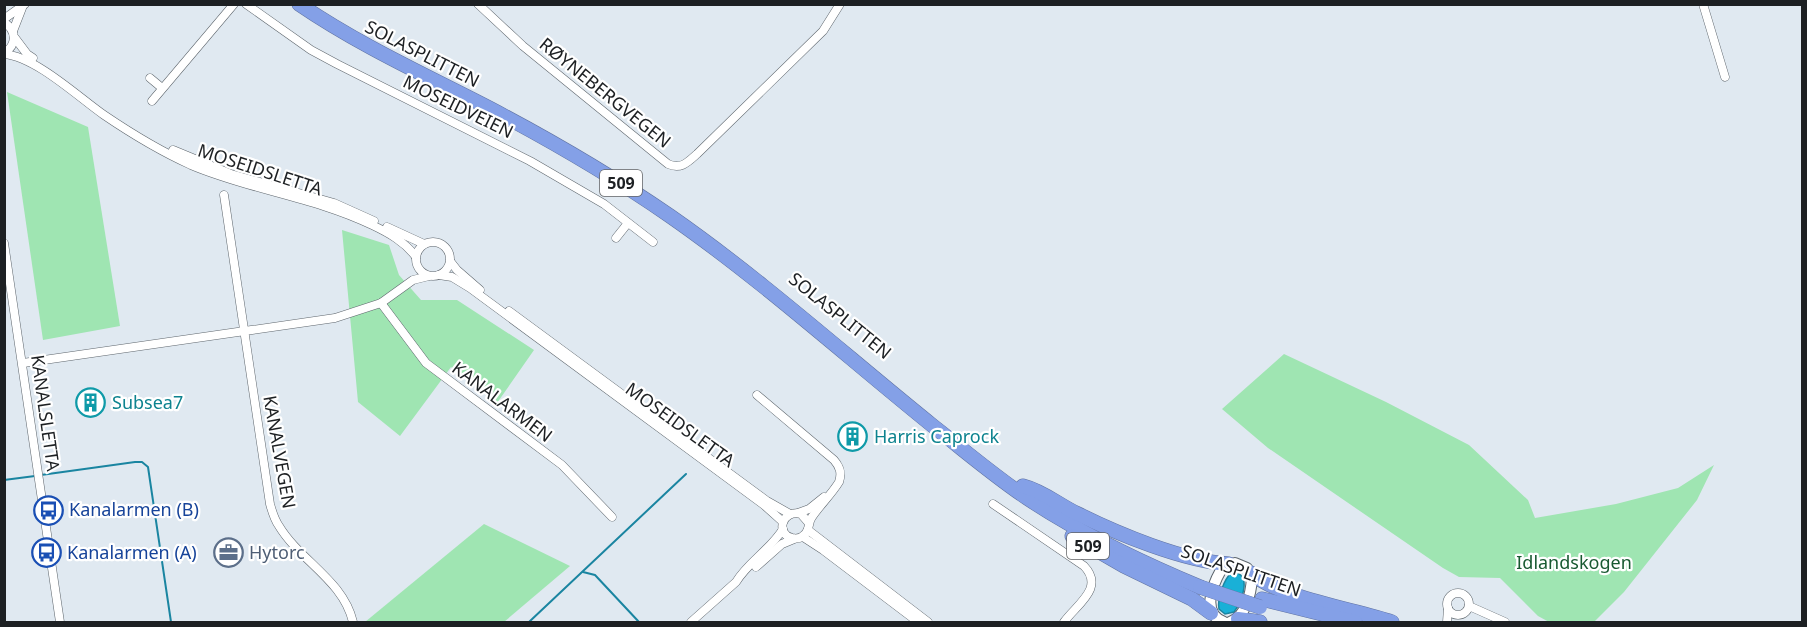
<svg xmlns="http://www.w3.org/2000/svg" width="1807" height="627" font-family="'Noto Sans',sans-serif">
  <style>
    .green { fill: #9fe5b2 }
    .water { fill: #19b0d7; stroke: #1a85a1; stroke-width: 1.5 }
    .lines { fill: none; stroke-linecap: round; stroke-linejoin: round }
    .stream { stroke: #1a85a1; stroke-width: 2 }
    .street-casing { stroke: #5e666d; stroke-width: 9 }
    .secondary-casing { stroke: #5e666d; stroke-width: 12 }
    .highway-casing { stroke: #6073a2; stroke-width: 15 }
    .street { stroke: #fff; stroke-width: 8 }
    .secondary { stroke: #fff; stroke-width: 10 }
    .highway { stroke: #84a0e7; stroke-width: 14 }
    .highway-bridge-casing { stroke: #6073a2; stroke-width: 15; stroke-linecap: butt }
    .highway-bridge { stroke: #84a0e7; stroke-width: 14 }
    .labels { text-anchor: middle; stroke-width: 4.5; stroke-linejoin: round; paint-order: stroke }
    .shield { fill: #fff; stroke: #616365; stroke-width: 1.5 }
    .shield-label { font-size: 16px; font-weight: bold; fill: #1d2023 }
    .street-label { font-size: 18px; fill: #1d2023; stroke: #fff }
    .culture-label { font-size: 18px; fill: #0d838f; stroke: #fff; text-anchor: start }
    .transit-label { font-size: 18px; fill: #164399; stroke: #fff; text-anchor: start }
    .service-label { font-size: 18px; fill: #4e5e75; stroke: #fff; text-anchor: start }
    .park-label { font-size: 18px; fill: #185931; stroke: #fff }
  </style>
  <rect width="100%" height="100%" fill="#e0e9f1"/>
  <g class="green">
    <path d="M7,92l81,35 32,199 -77,14z"/>
    <path d="M342,230l47,15 10,30 22,25h36l77,50 -37,53 -46,-36 -51,69 -42,-34z"/>
    <path d="M1284,354l102,48 83,43 59,55 7,18 81,-14 62,-16 36,-23 -17,35 -73,92 -30,30h-45l-11,-6 -38,-38 -41,-1 -16,-9 -175,-120 -46,-39z"/>
    <path d="M484,524l86,42 -66,56h-139z"/>
  </g>
  <path class="water" d="M1232,572c21,1 10,29 2,40l-9,2 -6,-5c-2,-11 5,-30 13,-37z"/>
  <g class="lines">
    <g class="stream">
      <path d="M41,475l94,-13h7l6,5 23,155"/>
      <path d="M4,480l31,-4"/>
      <path d="M583,572l12,3 44,47"/>
      <path d="M529,622l157,-148"/>
    </g>
    <defs>
      <g id="street">
        <path d="M246,4l65,46 26,14 193,97 74,43 49,38"/>
        <path d="M478,4l45,42 145,118c13,6 20,-2 29,-10l126,-123 17,-27"/>
        <path d="M1703,4l22,73"/>
        <path d="M4,19l21,-15"/>
        <path d="M4,22c13,9 13,23 0,31"/>
        <path d="M13,31l9,-23"/>
        <path d="M15,38l12,16 6,4"/>
        <path d="M4,54c32,3 73,42 100,61 28,19 56,36 87,50 59,25 123,32 181,60 17,8 33,17 44,32"/>
        <path d="M150,78l12,10"/>
        <path d="M152,101l82,-97"/>
        <path d="M173,150l58,24 103,29 40,18"/>
        <path d="M224,195l46,309c2,7 4,15 9,22 21,35 64,54 74,96"/>
        <path d="M387,227l37,17"/>
        <path d="M616,238l12,-15"/>
        <circle cx="433" cy="259" r="17"/>
        <path d="M4,243l56,379"/>
        <path d="M450,261l7,9 23,20"/>
        <path d="M439,275l13,2 18,11 294,217 19,17"/>
        <path d="M381,303l45,60 136,102 50,52"/>
        <path d="M509,311l258,190 23,13"/>
        <path d="M23,363l312,-45 46,-15 32,-23 16,-4"/>
        <path d="M757,395l77,65c6,7 8,13 5,22 -8,13 -19,23 -27,35 -4,5 -2,12 -7,17 -3,4 -8,5 -13,4 -17,-4 -10,-29 9,-24l7,8"/>
        <path d="M993,504l91,62c21,22 -7,38 -20,56"/>
        <path d="M798,513l11,-4 15,-12"/>
        <path d="M808,530l120,92"/>
        <path d="M803,537l20,13 95,72"/>
        <path d="M756,567l26,-23 12,-5"/>
        <circle cx="1458" cy="604" r="11"/>
        <path d="M1469,606l36,16"/>
        <path d="M691,622l45,-40c12,-20 34,-32 47,-53"/>
        <path d="M1447,622l1,-14"/>
      </g>
      <path id="secondary" d="M1224,622c-23,-8 -12,-36 -3,-52l14,-7 12,5 5,10c-1,15 -6,39 -22,44"/>
      <g id="highway">
        <path d="M299,4c60,41 126,71 190,104 63,33 123,68 181,108 92,64 176,140 263,210 31,24 61,50 94,72 54,36 113,64 173,89"/>
        <path d="M1023,486c20,5 36,19 53,27 42,21 107,48 153,51"/>
        <path d="M1072,536l52,30 68,33 19,14"/>
        <path d="M1251,573c29,25 102,36 141,49"/>
        <path d="M1262,599l93,23"/>
        <path d="M1238,619l22,3"/>
      </g>
    </defs>
    <use href="#street" class="street-casing"/>
    <use href="#secondary" class="secondary-casing"/>
    <use href="#highway" class="highway-casing"/>
    <use href="#street" class="street"/>
    <use href="#secondary" class="secondary"/>
    <use href="#highway" class="highway"/>
    <defs>
      <path id="highway-bridge" d="M1200,587l60,20"/>
    </defs>
    <use href="#highway-bridge" class="highway-bridge-casing"/>
    <use href="#highway-bridge" class="highway-bridge"/>
  </g>
  <defs>
    <symbol id="building-ring" viewBox="-11 -11 22 22"><circle r="9.5" fill="#fff" stroke="#0f9aa8" stroke-width="1.5"/><path d="M-4-6H4V6H1V3H-1V6H-4ZM-2.5-4.3h1.7v1.8h-1.7ZM.8-4.3h1.7v1.8H.8ZM-2.5-1h1.7V.8h-1.7ZM.8-1h1.7V.8H.8Z" fill="#0f9aa8"/></symbol>
    <symbol id="bus-ring" viewBox="-11 -11 22 22"><circle r="9.5" fill="#fff" stroke="#1a4fb4" stroke-width="1.5"/><path d="M-5-6H5V4H4V6H2V4H-2V6H-4V4H-5ZM-3.5-4V0h7V-4ZM-3.5 1.2v1.5H-2V1.2ZM2 1.2v1.5H3.5V1.2Z" fill="#1a4fb4"/></symbol>
    <symbol id="office-ring" viewBox="-11 -11 22 22"><circle r="9.5" fill="#fff" stroke="#5c6f8a" stroke-width="1.5"/><path d="M-6-3h4V-5.5h4V-3h4V5H-6ZM-1-4.5V-3h2v-1.5ZM-6 0V1H6V0Z" fill="#5c6f8a"/></symbol>
  </defs>
  <g fill-rule="evenodd">
    <use href="#building-ring" x="74" y="386" width="33" height="33"/>
    <use href="#building-ring" x="836" y="420" width="33" height="33"/>
    <use href="#bus-ring" x="32" y="494" width="33" height="33"/>
    <use href="#bus-ring" x="30" y="536" width="33" height="33"/>
    <use href="#office-ring" x="212" y="536" width="33" height="33"/>
  </g>
  <g class="labels">
    <g class="shield">
      <rect x="600" y="170" width="42" height="26" rx="4.5"/>
      <rect x="1067" y="533" width="42" height="26" rx="4.5"/>
    </g>
    <g class="shield-label">
      <text x="621" y="189">509</text>
      <text x="1088" y="552">509</text>
    </g>
    <g class="street-label">
      <text transform="translate(422 54) rotate(27)" y="6">SOLASPLITTEN</text>
      <text transform="translate(605 93) rotate(39)" y="6">RØYNEBERGVEGEN</text>
      <text transform="translate(458 107) rotate(26)" y="6">MOSEIDVEIEN</text>
      <text transform="translate(260 170) rotate(18)" y="6">MOSEIDSLETTA</text>
      <text transform="translate(840 316) rotate(39)" y="6">SOLASPLITTEN</text>
      <text transform="translate(502 402) rotate(37)" y="6">KANALARMEN</text>
      <text transform="translate(45 413) rotate(82)" y="6">KANALSLETTA</text>
      <text transform="translate(680 425) rotate(36)" y="6">MOSEIDSLETTA</text>
      <text transform="translate(279 452) rotate(80)" y="6">KANALVEGEN</text>
      <text transform="translate(1241 571) rotate(19)" y="6">SOLASPLITTEN</text>
    </g>
    <g class="culture-label">
      <text x="112" y="409">Subsea7</text>
      <text x="874" y="443">Harris Caprock</text>
    </g>
    <g class="transit-label">
      <text x="69" y="516">Kanalarmen (B)</text>
      <text x="67" y="559">Kanalarmen (A)</text>
    </g>
    <g class="service-label">
      <text x="249" y="559">Hytorc</text>
    </g>
    <g class="park-label">
      <text x="1574" y="569">Idlandskogen</text>
    </g>
  </g>
  <rect width="1807" height="627" fill="none" stroke="#1d2023" stroke-width="12"/>
</svg>
